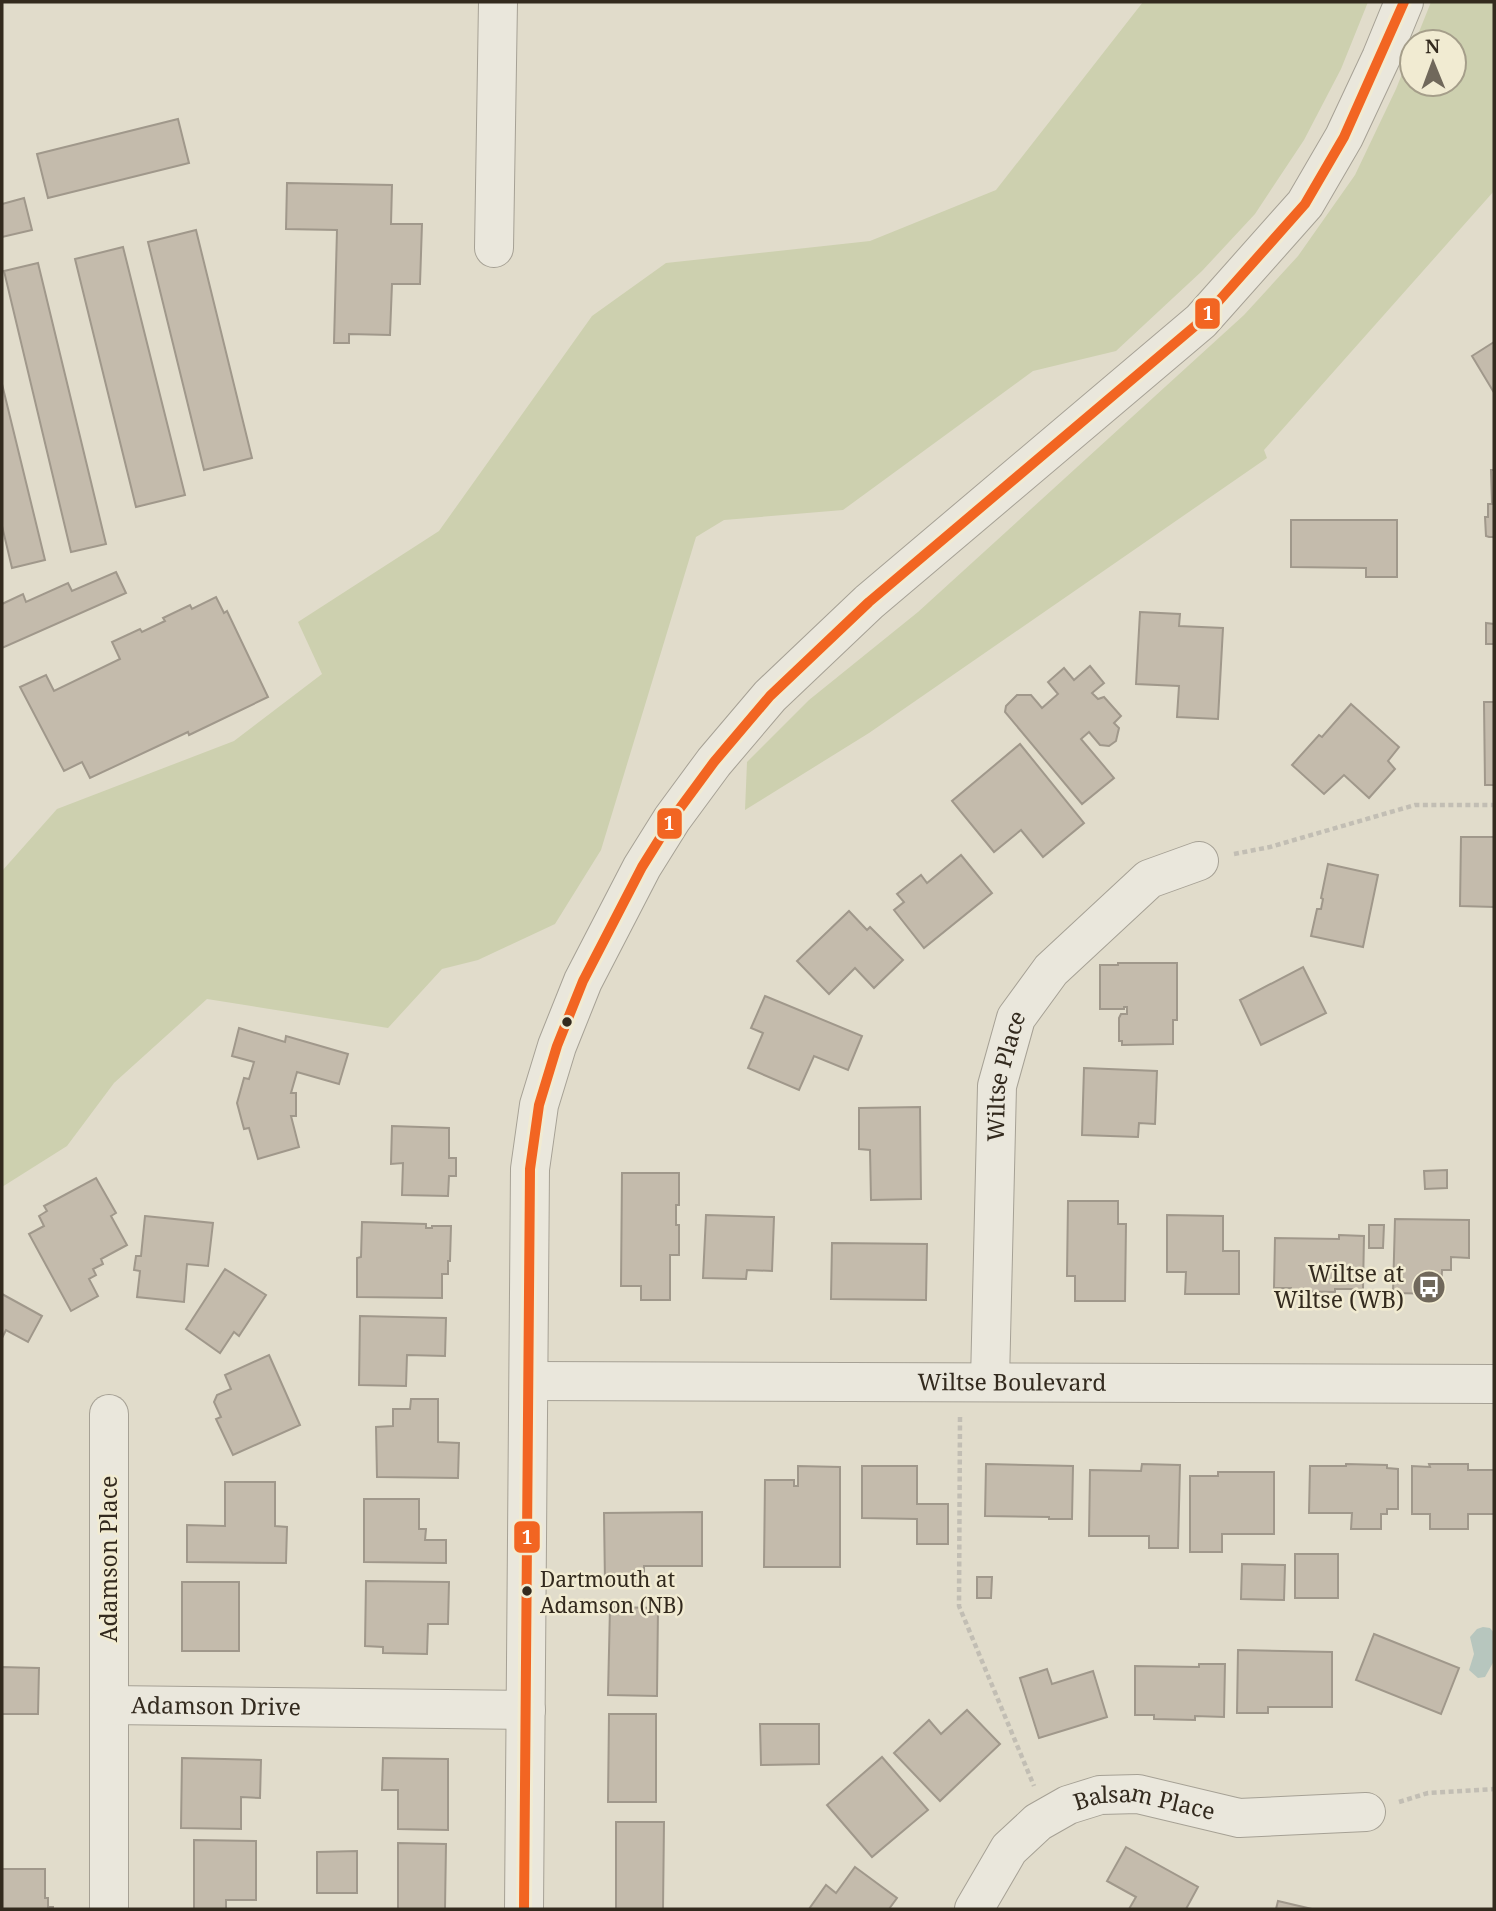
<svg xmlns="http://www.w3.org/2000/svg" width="1496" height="1911" font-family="'Noto Serif',serif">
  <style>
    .green { fill: #cdd0af }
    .water { fill: #b7c6be }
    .building { fill: #c4bbac; stroke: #a0988b; stroke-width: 2 }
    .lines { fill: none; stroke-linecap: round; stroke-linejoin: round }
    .minor-casing { stroke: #a6a195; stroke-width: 40 }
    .path { stroke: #c2beb4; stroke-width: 4.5; stroke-dasharray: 5 3.5; stroke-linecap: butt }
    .minor { stroke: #eae7dc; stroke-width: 38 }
    .bus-1-casing { stroke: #f1ebd2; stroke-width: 16 }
    .bus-1 { stroke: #f26522; stroke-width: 10 }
    .bus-dot { fill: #332a1e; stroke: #f1ebd2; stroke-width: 2.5 }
    .labels { text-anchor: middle; stroke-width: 5; stroke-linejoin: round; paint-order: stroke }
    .bus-label { font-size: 21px; fill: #332a1e; stroke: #f1ebd2; text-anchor: start }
    .street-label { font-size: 23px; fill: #332a1e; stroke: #f1ebd2 }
    .poi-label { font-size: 23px; fill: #332a1e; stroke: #f1ebd2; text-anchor: end }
    .line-badge { stroke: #f1ebd2; stroke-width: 2.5 }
    .badge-label { font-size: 19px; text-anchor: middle; font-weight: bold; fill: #fff }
  </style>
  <rect width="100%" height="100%" fill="#e1dccb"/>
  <g class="green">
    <path d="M1143,2h225l-27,67 -37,71 -49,74 -53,57 -86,80 -83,20 -190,139 -119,10 -28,17 -95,313 -46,74 -77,36 -36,9 -54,59 -181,-29 -93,84 -47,63 -65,41v-316l55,-62 177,-68 88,-67 -24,-52 141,-91 153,-215 74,-53 204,-22 126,-51z"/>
    <path d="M1431,2h63v189l-230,259 3,8 -398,275 -124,77 2,-48 62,-62 109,-88 326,-297 54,-59 57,-81 41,-86 16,-40v35h42v-42h-39z"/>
  </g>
  <path class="water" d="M1483,1627l7,1 4,5v28l-9,16 -7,1 -9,-8 5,-16 -4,-17 7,-8z"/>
  <g class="building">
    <path d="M178,119l11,44 -141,35 -11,-44z"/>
    <path d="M287,183l105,2 -1,39h31l-2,60h-28l-2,51 -41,-1v9h-15l3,-113 -51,-1z"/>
    <path d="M24,198l8,32 -30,7v-33z"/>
    <path d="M196,230l56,228 -48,12 -56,-228z"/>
    <path d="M123,247l62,248 -49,12 -61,-248z"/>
    <path d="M38,263l68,281 -35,8 -67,-281z"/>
    <path d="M1494,342v48l-1,1 -21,-35z"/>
    <path d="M2,384l43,176 -33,8 -10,-42z"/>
    <path d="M1491,470h3v67h-5l-3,-1 -1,-19h3v-13h4z"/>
    <path d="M1291,520h106v57h-31v-9l-75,-1z"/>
    <path d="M116,572l10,21 -124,55v-44l21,-10 3,8 42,-19 4,8z"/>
    <path d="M216,597l8,16 3,-2 41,86 -79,38 -1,-3 -98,46 -8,-16 -18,9 -44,-84 26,-12 8,16 66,-32 -8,-17 28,-13 2,3 23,-11 -2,-3 27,-13 2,4z"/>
    <path d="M1140,612l40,2 -1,12 44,2 -5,91 -41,-2 2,-31 -43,-2z"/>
    <path d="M1486,623l8,1v20h-8z"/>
    <path d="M1090,666l14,17 -12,10 6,6 6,-2 17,19 -7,7 5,5 -3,13 -7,5 -9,-1 -11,-13 -8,7 33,39 -32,26 -77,-92 1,-6 11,-11h14l11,13 16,-14 -10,-12 16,-14 10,12z"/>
    <path d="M1484,702h10v83h-9z"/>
    <path d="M1351,704l48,43 -11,14 7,8 -26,29 -25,-23 -20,19 -32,-29 27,-30 3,2z"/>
    <path d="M1020,744l64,79 -41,34 -22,-27 -27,22 -42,-51z"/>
    <path d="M1461,837h33v70l-34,-1z"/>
    <path d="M961,855l31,38 -68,55 -30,-38 10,-8 -7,-8 24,-19 6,8z"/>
    <path d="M1328,864l50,11 -15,72 -52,-11 6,-27h4l2,-10 -2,-1z"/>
    <path d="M849,911l18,19 3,-3 33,33 -29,28 -19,-20 -26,26 -32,-33z"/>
    <path d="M1118,963h59v57h-4v24l-51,1v-4h-3v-23l2,-4h6v-7h-3v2h-24v-44h18z"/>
    <path d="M1303,967l23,46 -65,32 -21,-45z"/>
    <path d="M765,996l97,40 -14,34 -34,-14 -15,34 -51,-22 15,-35 -12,-5z"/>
    <path d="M239,1028l46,14 1,-6 62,18 -9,30 -42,-12 -6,21h5v23h-5l8,31 -41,12 -9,-31 -5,1 -7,-26 7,-25 5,1 5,-17 -22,-6z"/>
    <path d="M1084,1068l73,3 -2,53 -16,-1 -1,14 -56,-2z"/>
    <path d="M920,1107l1,92 -50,1 -1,-50 -11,-1v-41z"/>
    <path d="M392,1126l57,2v30h7v18h-7l-1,20 -46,-1 1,-32 -12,1z"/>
    <path d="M1447,1170v18l-22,1 -1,-18z"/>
    <path d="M622,1173h57v32h-3v20h3v30h-9v45h-29v-14h-20z"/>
    <path d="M96,1178l20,35 -5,3 16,29 -26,14 2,5 -10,5 3,6 -7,4 9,17 -27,15 -42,-77 15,-8 -5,-10 8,-5 -3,-5z"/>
    <path d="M1068,1201h50v23h8l-1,77h-50v-25h-8z"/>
    <path d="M706,1215l68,2 -2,54 -25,-1 -1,9 -43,-1z"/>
    <path d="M1167,1215l56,1v35h16v43h-54l1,-22h-19z"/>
    <path d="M145,1216l68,7 -5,43 -21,-2 -3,38 -47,-5 3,-26 -6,-1 2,-14h5z"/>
    <path d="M1395,1219l74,1v38l-18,-1v13h-9l-1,24 -48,-1z"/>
    <path d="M362,1222l64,2v4h6v-2h19l-1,35h-2v13h-6v24l-85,-1v-39l4,-1z"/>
    <path d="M1369,1225h15l-1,23h-14z"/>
    <path d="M1339,1235l25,1 -1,53h-28v3l-44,-1v-3h-17l1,-50 64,1z"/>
    <path d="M832,1243l95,1 -1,56 -95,-1z"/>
    <path d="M225,1269l41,26 -27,41 -5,-4 -14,21 -34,-24z"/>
    <path d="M2,1294l40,22 -14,26 -22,-12 -4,8z"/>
    <path d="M360,1316l86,2 -1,38 -38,-1 -1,31 -47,-1z"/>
    <path d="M269,1355l31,70 -67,30 -17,-36 5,-2 -7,-15 3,-7 14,-6 -6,-14z"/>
    <path d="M411,1399h27v43l21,1 -1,35 -81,-1 -1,-50 17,-1v-17h17z"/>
    <path d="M986,1464l87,2 -1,53h-23v-2l-64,-1z"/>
    <path d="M1142,1464l38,1 -2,83h-29v-12h-60l1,-66 51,1z"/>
    <path d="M1346,1464l41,1v3l11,1v40h-11v5h-6v15h-30l1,-16h-43l1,-47h36z"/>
    <path d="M1429,1464h39v6h26v44h-26v15h-38v-15h-18v-48l18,1z"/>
    <path d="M798,1466l42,1v100h-76l1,-87h29v6h4z"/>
    <path d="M862,1466h55v38h31v40h-31v-25l-55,-1z"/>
    <path d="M1218,1472h56v62h-52v18h-32v-76h28z"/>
    <path d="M225,1482h50v44l12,1 -1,36 -99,-1v-37l38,1z"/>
    <path d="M364,1499h55v30h7l-1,11h21v23l-82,-1z"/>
    <path d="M702,1512v54h-58v17h-39l-1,-70z"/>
    <rect x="1295" y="1554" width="43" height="44"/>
    <path d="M1242,1564l43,1 -1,35 -43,-1z"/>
    <path d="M977,1577h15l-1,21h-14z"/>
    <path d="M366,1581l83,1 -1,42h-20l-1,30 -44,-1v-6l-18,-1z"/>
    <rect x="182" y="1582" width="57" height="69"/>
    <path d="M610,1607l48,1 -1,88 -49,-1z"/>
    <path d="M1374,1634l85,34 -18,46 -85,-34z"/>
    <path d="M1238,1650l94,2v55h-64v6h-31z"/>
    <path d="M1199,1664h26l-1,53 -29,-1v4l-41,-1v-4h-19v-49l64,1z"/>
    <path d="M2,1667l37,1 -1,46h-36z"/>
    <path d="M1047,1669l5,15 41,-13 14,46 -68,21 -19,-60z"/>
    <path d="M967,1710l33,34 -60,57 -46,-48 35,-33 12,14z"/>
    <path d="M609,1714h47v88h-48z"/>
    <path d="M760,1724h59v40l-58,1z"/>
    <path d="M882,1757l46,53 -56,47 -45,-52z"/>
    <path d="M182,1758l79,2 -1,38 -19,-1v32l-60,-1z"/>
    <path d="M383,1758l65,1v71l-50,-1v-39h-16z"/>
    <path d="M616,1822h48l-1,87h-47z"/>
    <path d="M194,1840l62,1v59h-30v9h-32z"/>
    <path d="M398,1843l48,1 -1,65h-47z"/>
    <path d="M1126,1847l72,40 -12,22h-57l7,-12 -29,-16z"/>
    <path d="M357,1851v42h-40v-41z"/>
    <path d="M855,1867l42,31 -8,11h-80l17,-24 10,8z"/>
    <path d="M2,1869h43v29h3v9h5v2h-51z"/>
    <path d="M1278,1901l34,8h-36z"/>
  </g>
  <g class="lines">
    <defs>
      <g id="minor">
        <path d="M494,248l4,-246"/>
        <path id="s1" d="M529,1381l965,3"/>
        <path id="s2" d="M990,1381l7,-295 19,-68 35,-48 98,-91 50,-18"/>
        <path d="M109,1414v495"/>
        <path id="s3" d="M109,1705l417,5"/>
        <path d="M524,1909l6,-740 9,-64 18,-59 26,-65 59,-114 30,-48 42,-57 56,-66 99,-94 332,-281 104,-117 39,-67 37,-79 23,-56"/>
        <path id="s4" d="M974,1909l35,-60 29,-27 30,-17 32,-10 38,-1 101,24 127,-6"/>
      </g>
    </defs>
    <use href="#minor" class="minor-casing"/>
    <g class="path">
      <path d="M1234,854l36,-7 145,-42h79"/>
      <path d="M960,1417l-1,189 75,180"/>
      <path d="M1399,1802l29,-9 66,-4"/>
    </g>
    <use href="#minor" class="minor"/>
    <defs>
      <path id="bus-1" d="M524,1909l6,-740 9,-64 18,-59 26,-65 59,-114 30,-48 42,-57 56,-66 99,-94 332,-281 104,-117 39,-67 60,-135"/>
    </defs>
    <use href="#bus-1" class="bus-1-casing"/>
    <use href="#bus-1" class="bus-1"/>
  </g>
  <defs>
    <symbol id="bus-disc" viewBox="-11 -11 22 22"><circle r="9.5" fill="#70685b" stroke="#f1ebd2"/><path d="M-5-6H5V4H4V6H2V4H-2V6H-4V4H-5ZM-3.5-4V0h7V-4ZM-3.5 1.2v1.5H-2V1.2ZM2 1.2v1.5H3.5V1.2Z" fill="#fff"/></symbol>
  </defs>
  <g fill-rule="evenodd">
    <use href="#bus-disc" x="1410" y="1268" width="38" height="38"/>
  </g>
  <g class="bus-dot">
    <circle cx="567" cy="1022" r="6"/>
    <circle cx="527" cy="1591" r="6"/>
  </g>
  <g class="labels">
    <g class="bus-label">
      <text x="540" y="1587">Dartmouth at<tspan x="540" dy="26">Adamson (NB)</tspan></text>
    </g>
    <g class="street-label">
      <text dy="8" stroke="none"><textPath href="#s2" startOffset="306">Wiltse Place</textPath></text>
      <text dy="8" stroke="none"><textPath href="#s1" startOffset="483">Wiltse Boulevard</textPath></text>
      <text transform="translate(109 1559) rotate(-90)" y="8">Adamson Place</text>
      <text dy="8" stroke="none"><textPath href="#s3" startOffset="107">Adamson Drive</textPath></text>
      <text dy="8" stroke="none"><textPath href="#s4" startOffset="222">Balsam Place</textPath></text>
    </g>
    <g class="poi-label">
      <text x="1404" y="1282">Wiltse at<tspan x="1404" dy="26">Wiltse (WB)</tspan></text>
    </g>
  </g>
  <g class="line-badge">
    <rect x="1194" y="297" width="27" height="33" rx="7" fill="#f26522"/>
    <rect x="656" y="807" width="27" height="33" rx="7" fill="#f26522"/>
    <rect x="513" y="1520" width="28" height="34" rx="7" fill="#f26522"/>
  </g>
  <g class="badge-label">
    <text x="1208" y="320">1</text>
    <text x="669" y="830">1</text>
    <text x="527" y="1544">1</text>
  </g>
  <rect width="1496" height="1911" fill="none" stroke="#332a1e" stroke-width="7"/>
  <g transform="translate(1433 63) rotate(359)"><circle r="33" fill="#f1ebd2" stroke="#a59e8a" stroke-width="2"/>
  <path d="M0-5L12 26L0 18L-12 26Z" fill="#70685b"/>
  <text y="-10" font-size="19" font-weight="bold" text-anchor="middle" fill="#332a1e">N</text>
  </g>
</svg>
